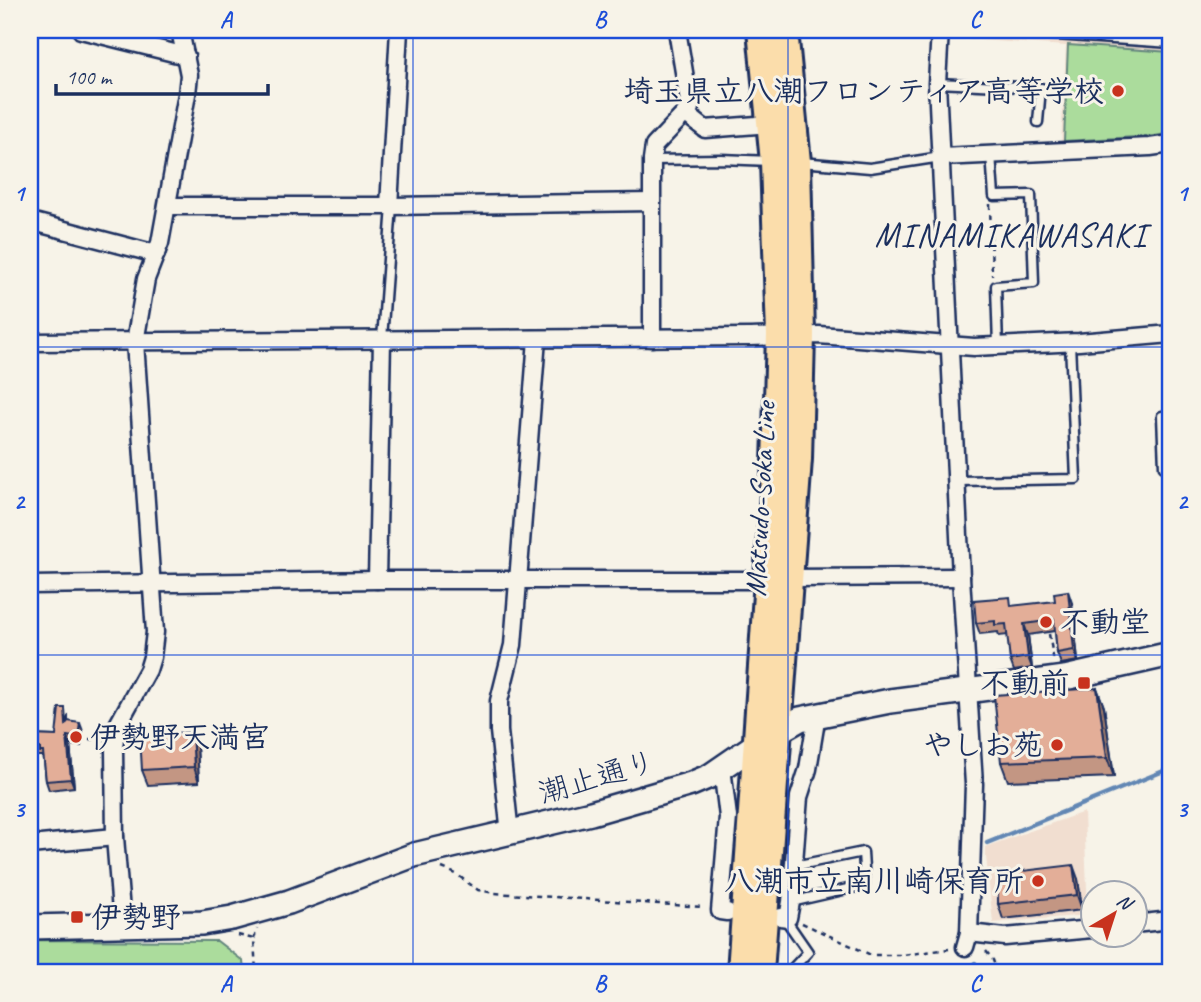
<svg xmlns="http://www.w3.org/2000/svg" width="1201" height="1002" font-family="Caveat,'Klee One',sans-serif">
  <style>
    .built { fill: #f1ded0 }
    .green { fill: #abdc9c; stroke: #63867d; stroke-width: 2 }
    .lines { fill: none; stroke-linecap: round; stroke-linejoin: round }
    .stream { stroke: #6287b4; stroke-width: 4.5 }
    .lane-casing { stroke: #1b2f5e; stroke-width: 13 }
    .street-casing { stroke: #1b2f5e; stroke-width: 21 }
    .secondary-casing { stroke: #1b2f5e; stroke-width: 28 }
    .primary-casing { stroke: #1b2f5e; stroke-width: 32 }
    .path { stroke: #1b2f5e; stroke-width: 2.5; stroke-dasharray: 5 5; stroke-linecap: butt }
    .lane { stroke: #f7f3e8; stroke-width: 8 }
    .street { stroke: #f7f3e8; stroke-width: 16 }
    .secondary { stroke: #f7f3e8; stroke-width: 23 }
    .primary { stroke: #fbddab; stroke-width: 26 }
    .wall { fill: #c39683; stroke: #1b2f5e; stroke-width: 2 }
    .shaded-wall { fill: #9f7a6a; stroke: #1b2f5e; stroke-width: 2 }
    .building { fill: #e3ae98; stroke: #1b2f5e; stroke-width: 2 }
    .grid { fill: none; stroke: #1d4ed8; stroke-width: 2; stroke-opacity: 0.55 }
    .poi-dot { fill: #c8321e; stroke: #f7f3e8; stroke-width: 2.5 }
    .labels { text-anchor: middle; stroke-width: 6; stroke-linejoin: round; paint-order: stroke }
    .poi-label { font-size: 30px; font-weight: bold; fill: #1b2f5e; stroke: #f7f3e8; text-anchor: end }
    .street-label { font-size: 30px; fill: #1b2f5e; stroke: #f7f3e8 }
    .quarter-label { font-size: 33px; letter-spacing: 2px; fill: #1b2f5e; stroke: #f7f3e8 }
    .neatline { fill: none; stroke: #1d4ed8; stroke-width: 2.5 }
    .grid-label { font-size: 23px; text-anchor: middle; font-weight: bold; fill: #1d4ed8 }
  </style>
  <rect width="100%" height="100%" fill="#f7f3e8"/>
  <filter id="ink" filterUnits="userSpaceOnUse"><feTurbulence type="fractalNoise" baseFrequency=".0143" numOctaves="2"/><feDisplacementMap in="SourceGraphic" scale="14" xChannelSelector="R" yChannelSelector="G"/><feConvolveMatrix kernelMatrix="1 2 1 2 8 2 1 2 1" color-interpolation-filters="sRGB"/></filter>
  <g filter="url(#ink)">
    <g class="built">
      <path d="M951,30h220v106l-110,8 5,-98 -115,-8z"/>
      <path d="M1084,812l4,103 -95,8 -8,-76z"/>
    </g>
    <g class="green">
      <path d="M1068,45l103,7v81l-16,3 -91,5z"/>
      <path d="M30,940l187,1 26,20 1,11h-214z"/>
    </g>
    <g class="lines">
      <g class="stream">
        <path d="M987,843l184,-75"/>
        <path d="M974,972l1,-9"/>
      </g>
      <defs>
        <g id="lane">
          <path d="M984,30l187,13"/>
          <path d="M937,83l104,5 -3,34"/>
          <path d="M991,154l3,42 37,-1 3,88 -38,3 2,60"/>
          <path d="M652,160l69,-1 50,2"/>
          <path d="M801,162l69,6 71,-11"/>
          <path d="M382,339l10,-133"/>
          <path d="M1171,415l-9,1 2,51h7"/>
          <path d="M958,481l118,-2 -6,-136"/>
          <path d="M791,902l74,-17 -2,-33 -69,14"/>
          <path d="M788,918v5l20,29 -17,18"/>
        </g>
        <g id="street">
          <path d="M81,30l105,26"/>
          <path d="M940,30l-3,53 24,494 13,207 -5,149 -4,14"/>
          <path d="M685,113l20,16 65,-5"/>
          <path d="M941,157l209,-10 21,-3"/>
          <path d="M168,206h224l260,-4"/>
          <path d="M389,206l10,-176"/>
          <path d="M30,221l126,33"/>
          <path d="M652,338v-178l2,-14 36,-38 -13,-78"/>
          <path d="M30,342l720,-5 69,-2 155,12 105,-5 92,-8"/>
          <path d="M788,578l173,-1"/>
          <path d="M377,580l5,-240"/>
          <path d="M30,585l347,-5h391"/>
          <path d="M722,768l6,49 -8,94 7,1"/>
          <path d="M510,834l-11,-103v-30l14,-56 24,-306"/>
          <path d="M30,845l85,-8"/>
          <path d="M781,917l7,1 3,-16 8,-105 9,-28 9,-54"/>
          <path d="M122,924l-7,-87 -1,-89 2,-20 32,-58 4,-13 3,-25 -20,-290 11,-63 14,-36 27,-149 2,-19 -9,-45"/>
          <path d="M1134,924l37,-4"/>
          <path d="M969,933l36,4 87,-8"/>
        </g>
        <path id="secondary" d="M30,927l172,-4 30,-5 57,-16 125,-47 177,-42 100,-29 19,-8 48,-33 42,-24 90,-18 175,-23 106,-24"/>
        <g id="primary">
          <path d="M741,972l35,-509 4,-128 -6,-173 -13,-132"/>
          <path d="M760,972l38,-513 3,-124 -4,-173 -13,-132"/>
        </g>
      </defs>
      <use href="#lane" class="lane-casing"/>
      <use href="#street" class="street-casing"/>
      <use href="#secondary" class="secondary-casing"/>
      <use href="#primary" class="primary-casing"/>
      <g class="path">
        <path d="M990,204l2,71"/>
        <path d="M1049,634l5,28"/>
        <path d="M89,739l12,1"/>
        <path d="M442,868l14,6 22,16 16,3 210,14"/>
        <path d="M802,923l69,32h32l46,-6"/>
        <path d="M238,935l16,4 2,33"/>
        <path d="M254,939l3,-10"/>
        <path d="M986,951l7,9 4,12"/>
        <path d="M964,972v-10"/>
      </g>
      <use href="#lane" class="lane"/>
      <use href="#street" class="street"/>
      <use href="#secondary" class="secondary"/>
      <use href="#primary" class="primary"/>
    </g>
    <g class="wall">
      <path d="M1133,30h38v2z"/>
      <path d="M1072,603l6,58 -17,3 -4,-11 -2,-22 -27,4 4,33 -18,3 -4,-11 -2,-25 -9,1 -1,-4 -18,2 -4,-11 38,-17z"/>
      <path d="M1097,688l7,19 10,70 -106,4 -7,-19z"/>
      <path d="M68,717v4l15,10 -2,15 -11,-1 4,42 -25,3 -3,-9 -2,-21h-1l-1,-4h-12v-21l26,1z"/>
      <path d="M192,732l5,14 2,36 -51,3 -6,-15z"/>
      <path d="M1078,879l4,31 -79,9 -5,-15z"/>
    </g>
    <g class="shaded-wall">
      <path d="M1068,591l4,12 6,58 -4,-11z"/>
      <path d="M1024,624l4,11 4,33 -4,-11z"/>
      <path d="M1097,688l7,19 10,70 -7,-19z"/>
      <path d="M80,723l3,8 -2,15 -3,-8z"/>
      <path d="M192,732l5,14 2,36 -5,-15z"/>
      <path d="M67,736l3,9 4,42 -3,-8z"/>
      <path d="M1073,865l5,14 4,31 -5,-15z"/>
    </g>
    <g class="building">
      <path d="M1068,591l6,59 -17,3 -3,-33 -30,4 4,33 -18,3 -4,-36 -11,1v-4l-19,2 -2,-23 36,-3 1,9 44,-5 -1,-8z"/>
      <path d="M1097,688l10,70 -106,4 -7,-67z"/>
      <path d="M59,708h6l1,16 2,-3 12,2 -2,15 -11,-2 4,43 -25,2 -3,-29h-3v-4h-10v-13l26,1z"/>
      <path d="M192,732l2,35 -52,3 -2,-35z"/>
      <path d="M1073,865l4,30 -79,9v-30z"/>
    </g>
  </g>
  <path class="grid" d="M413,30v942M788,30v942M30,347h1141M30,655h1141"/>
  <g class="poi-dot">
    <circle cx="1118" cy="91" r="7"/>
    <circle cx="1046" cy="622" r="7"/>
    <rect x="1077" y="676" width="14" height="14" rx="3.5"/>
    <circle cx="76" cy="737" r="7"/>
    <circle cx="1057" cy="745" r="7"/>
    <circle cx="1038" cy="881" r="7"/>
    <rect x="70" y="910" width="14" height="14" rx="3.5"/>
  </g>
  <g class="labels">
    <g class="poi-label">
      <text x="1104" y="101">埼玉県立八潮フロンティア高等学校</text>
      <text x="1060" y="632" text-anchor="start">不動堂</text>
      <text x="1070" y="693">不動前</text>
      <text x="90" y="747" text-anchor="start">伊勢野天満宮</text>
      <text x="1043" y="755">やしお苑</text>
      <text x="1024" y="891">八潮市立南川崎保育所</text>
      <text x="91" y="927" text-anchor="start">伊勢野</text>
    </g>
    <g class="street-label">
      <text transform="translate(760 499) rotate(-87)" y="10">Matsudo-Soka Line</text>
      <text transform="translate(597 777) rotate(-16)" y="10">潮止通り</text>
    </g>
    <g class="quarter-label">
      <text x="1011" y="246">MINAMIKAWASAKI</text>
    </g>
  </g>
  <rect width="1201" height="1002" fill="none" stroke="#f7f3e8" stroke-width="77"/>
  <g transform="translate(1114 914) rotate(39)"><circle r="33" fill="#f7f3e8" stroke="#9fa5b1" stroke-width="2"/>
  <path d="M0-5L12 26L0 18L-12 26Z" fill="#c8321e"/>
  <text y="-10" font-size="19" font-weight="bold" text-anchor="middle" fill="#1b2f5e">N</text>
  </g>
  <path d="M56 84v10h212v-10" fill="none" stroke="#1b2f5e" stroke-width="3.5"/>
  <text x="66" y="84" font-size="21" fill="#1b2f5e" stroke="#f7f3e8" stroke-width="5" paint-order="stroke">100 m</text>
  <rect x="38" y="38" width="1124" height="926" class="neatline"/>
  <g class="grid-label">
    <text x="226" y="27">A</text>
    <text x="600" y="27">B</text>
    <text x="975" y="27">C</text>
    <text x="19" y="201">1</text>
    <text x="1182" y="201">1</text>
    <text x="19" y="509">2</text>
    <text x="1182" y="509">2</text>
    <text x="19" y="817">3</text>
    <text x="1182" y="817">3</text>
    <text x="226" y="991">A</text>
    <text x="600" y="991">B</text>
    <text x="975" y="991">C</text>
  </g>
</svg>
